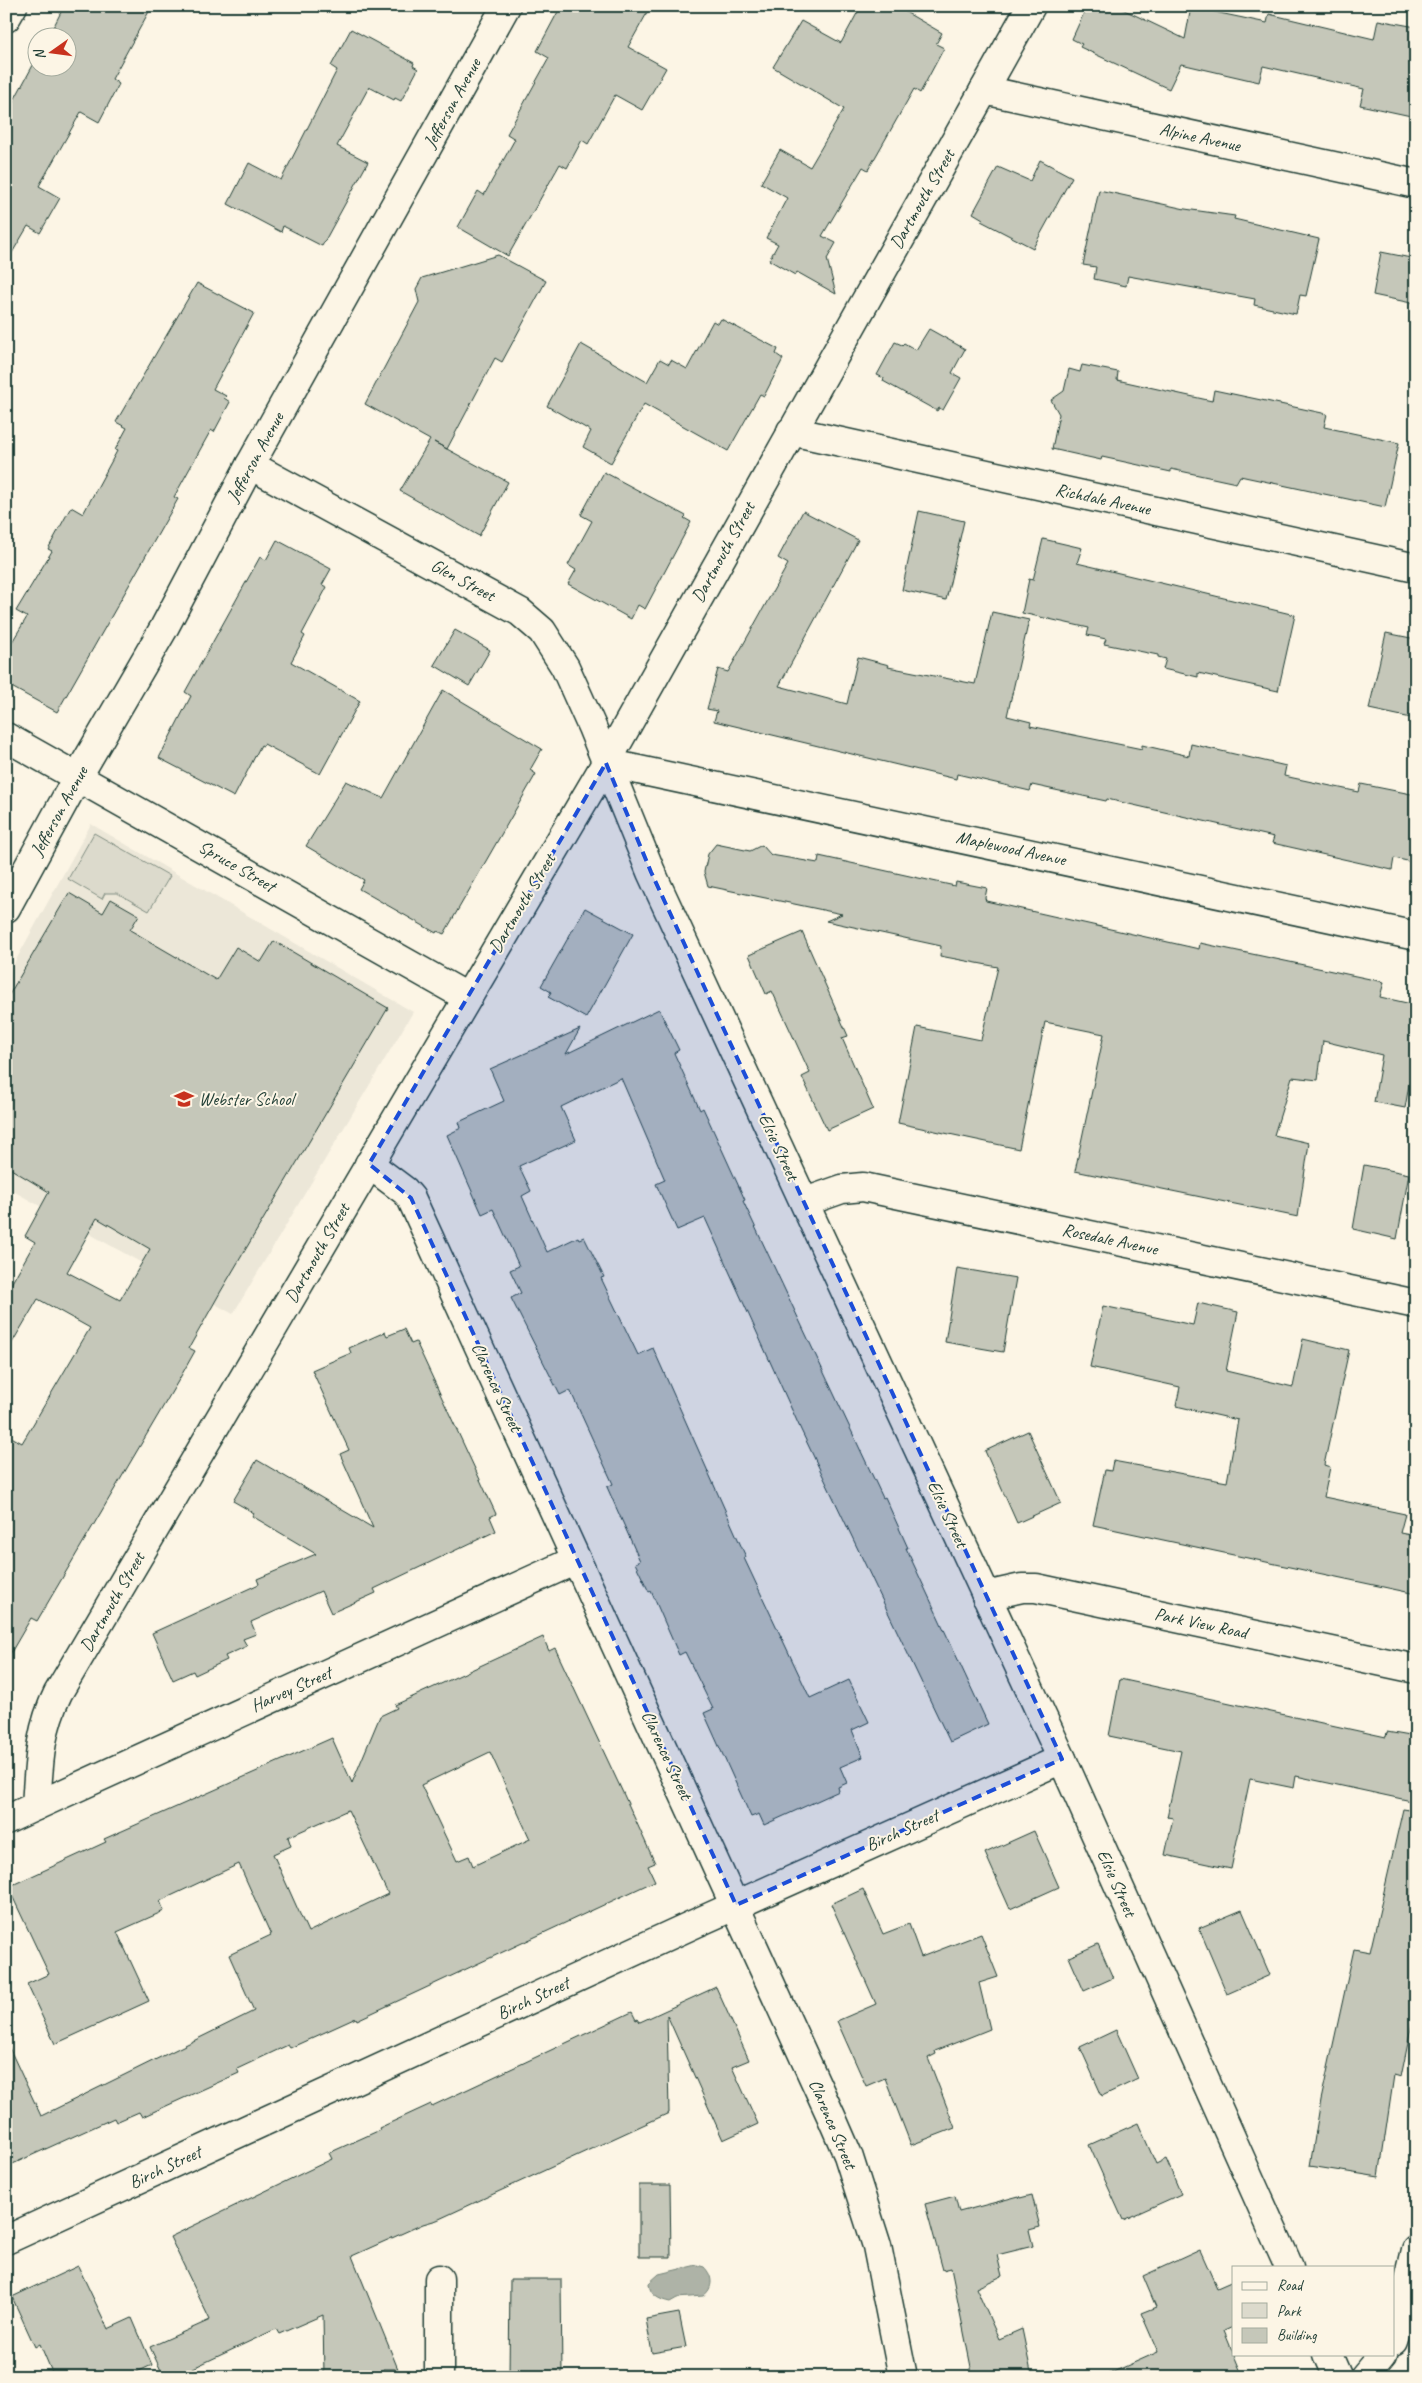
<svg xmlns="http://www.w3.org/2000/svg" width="1422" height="2383" font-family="Caveat,sans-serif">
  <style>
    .built { fill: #ece7d8 }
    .green { fill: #dcdacc; stroke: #7e8c80 }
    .water { fill: #aeb3a7; stroke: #758479 }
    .building { fill: #c5c7b9; stroke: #1f3d34; fill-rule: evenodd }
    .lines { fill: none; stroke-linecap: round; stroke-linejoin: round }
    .street-casing { stroke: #1f3d34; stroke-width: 31 }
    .secondary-casing { stroke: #1f3d34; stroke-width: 31 }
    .street { stroke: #fcf5e5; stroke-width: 28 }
    .secondary { stroke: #fcf5e5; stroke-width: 28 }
    .marked { fill: #1d4ed8; fill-opacity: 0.2; stroke: #1d4ed8; stroke-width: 4; stroke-dasharray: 10 6; stroke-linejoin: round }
    .labels { text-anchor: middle; stroke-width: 4; stroke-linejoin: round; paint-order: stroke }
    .street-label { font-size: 18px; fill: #1f3d34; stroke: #fcf5e5 }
    .poi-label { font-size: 18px; fill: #1f3d34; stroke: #fcf5e5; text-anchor: start }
  </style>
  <rect width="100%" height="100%" fill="#fcf5e5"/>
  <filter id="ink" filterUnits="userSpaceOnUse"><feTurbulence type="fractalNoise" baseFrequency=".02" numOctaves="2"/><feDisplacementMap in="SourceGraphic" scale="10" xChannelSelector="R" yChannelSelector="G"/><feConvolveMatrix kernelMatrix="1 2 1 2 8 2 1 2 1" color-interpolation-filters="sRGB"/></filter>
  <g filter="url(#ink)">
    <path class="built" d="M91,824l322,188 -180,302 -227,-127v-209z"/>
    <path class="green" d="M94,833l76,43 -21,35 -32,-18h-12l-3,6 -34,-20z"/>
    <path class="water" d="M697,2265l7,2c9,9 10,21 -1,29l-26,2 -7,4c-10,-2 -21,-7 -21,-19l10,-9z"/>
    <g class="building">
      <path d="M64,6h88l-40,73 7,5 -20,38 -18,-10 -42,74 21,12 -20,35 -12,-7 -22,37v-148l32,-59v12h30v-30h-20z"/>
      <path d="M561,6h90l-23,41 38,21 -24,42 -27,-15 -27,49 -6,-4 -15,28 -7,-4 -52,92 -50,-29 20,-36 6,4 31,-56 -8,-5 42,-76 -12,-7z"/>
      <path d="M861,6h34l47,27 -6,11 8,4 -24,45 -6,-4 -46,81 -5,-3 -41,69 14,7 -9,16 9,35 -39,-22 -2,3 -26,-15 9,-16 -12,-6 21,-40 -26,-15 19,-33 30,17 34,-58 -71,-42 28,-46 40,22z"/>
      <path d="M1087,6h29l69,33 6,-32 76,16 2,-9 105,25 4,-19 38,7v65l-5,24 -51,-11 4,-16 -101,-23 -4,16 -78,-18 -12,25 -89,-42 2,-3 -10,-5z"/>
      <path d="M351,29l63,34 -1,3 5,3 -17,32 -6,-3 -1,2 -25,-13 -32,59 31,16 -46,84 -39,-20 -2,6 -53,-28 21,-41 32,17 56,-110 -6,-4z"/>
      <path d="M1040,160l32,17 -39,71 -52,-27 2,-2 -10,-6 25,-46 32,14z"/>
      <path d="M1099,190l86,19 50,7 -1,3 85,20 -13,57 -6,-1 -4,19 -42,-9 1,-6 -127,-23 -2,10 -32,-7 2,-12 -13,-2z"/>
      <path d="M1381,252l35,7v45l-43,-9z"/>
      <path d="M498,255l48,26 -44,81 -7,-4 -48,91 -13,-7 74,40 -29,54 -79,-45 30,-51 -65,-36 54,-102 -3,-13 6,-11z"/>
      <path d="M197,283l57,30 -41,76 13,7 -2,2 6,4 -16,30 -3,-2 -37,67 4,2 -121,213 -51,-28v-32l21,-35 -11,-6 36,-60 -4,-2 23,-42 12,7 34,-63 -2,-1 12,-22 -11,-6z"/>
      <path d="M721,319l57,30 -2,5 7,5 -19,37 -4,-2 -32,57 -84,-47 -33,59 -28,-16 8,-16 -44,-25 34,-62 66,38 13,-23 9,5 2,-4 16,9 26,-48 5,3z"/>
      <path d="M929,329l36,20 -13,24 9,5 -18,32 -4,-2 -2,3 -54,-30 1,-3 -7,-3 18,-33 7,3 2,-2 12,7z"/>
      <path d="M1082,365l36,7 -1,8 95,21 2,-11 113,24 -3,13 75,16 -14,64 -145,-31 -4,7 -65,-14v3l-69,-15 -1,3 -49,-11 7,-35 -8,-14 13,-9 5,-22 11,3z"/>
      <path d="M604,472l82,44 -2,2 7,4 -46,87 -7,-4 -7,14 -63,-35 8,-14 -8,-5 24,-44 -11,-6z"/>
      <path d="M803,511l55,29 -79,146 68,18 11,-47 31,8 -1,2 87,17 17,-72 37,8 -22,96 24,6 -1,4 112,23v-4l47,11 2,-12 95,22 -2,10 75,16 2,-8 55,11v68l-22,-5 -2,12 -120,-27 2,-6 -167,-38 -1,2 -74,-16 -2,6 -73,-17 -1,5 -242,-58 3,-10 -10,-2 11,-40 10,3 60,-108 -10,-6z"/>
      <path d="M919,511l45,10 -18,79 -44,-10z"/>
      <path d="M1043,539l39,9 -5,15 218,52 -17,76 -80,-18v4l-35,-8 3,-10 -8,-2v-2l-54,-11 2,-5 -19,-4 2,-7 -67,-15 7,-34 4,1z"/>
      <path d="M277,540l54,29 -9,16 5,2 -25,47 3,2 -14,26 69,39 -40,73 -56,-30 -1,2 -2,-1 -27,52 -75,-39 32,-62 -6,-4 75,-135 6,3z"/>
      <path d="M455,630l35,20 -21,36 -35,-21z"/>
      <path d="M1386,633l30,6v80l-47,-10z"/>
      <path d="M443,690l99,59 -12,21 6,4 -92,160 -7,-3 -1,2 -77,-44 5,-9 -58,-34 40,-65 37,17z"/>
      <path d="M716,844l34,7 12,-6 9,10 47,8 1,-7 136,30 1,-4 31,6 -2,10 1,3 213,48 1,-6 184,39 -4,15 36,8v64l-4,-1 -7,40 -31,-6 8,-47 -59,-14 -5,39 -26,-3 -18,58 35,8 -11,74 -223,-46 29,-137 -59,-12 -26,127 -121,-26 19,-96 64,13 17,-73 -58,-11 1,-10 -115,-25 16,-7 -134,-28 -4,-14 4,-18z"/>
      <path d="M69,893l34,20 8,-14 28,16 -9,15 86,50 20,-33 25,15 13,-21 114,67 -167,283 -32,57 6,3 -18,32 -140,238 -6,-3 -25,43v-227l16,9 68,-115 -52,-29 -32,54v-60l29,-51 -10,-6 24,-44 -43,-26v-166zM97,1218l53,31 -30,51 -53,-28z"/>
      <path d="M585,908l48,26 -47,84 -38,-21 3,-5 -10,-6z"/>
      <path d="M802,932l46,104 -6,2 31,71 -46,21 -25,-53 8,-4 -38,-82 -6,3 -17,-39z"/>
      <path d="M659,1009l20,41 -5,3 26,57 3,-2 42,92 -2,1 140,297 2,-1 23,51h-2l82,176 -38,18 -149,-312 -96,-212 -28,12 -21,-46 9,-4 -44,-102 -60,29 15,33 -57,26 12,25 -9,5 25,56 31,-15 1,2 5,-2 20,40 -3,1 10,21 27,56 15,-7 93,209 -2,1 66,140 39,-18 20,42 -17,8 11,27 -23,10 7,16 -9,4 1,4 -75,34 -5,-11 -8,3 -47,-104 9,-4 -28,-57 -6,3 -28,-64 -2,1 -14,-29 5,-2 -33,-74 6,-3 -43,-94 -10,5 -49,-97 10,-5 -11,-23 9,-4 -26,-57 -11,5 -35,-79 14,-7 -2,-6 45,-21 -14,-32 90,-40 -14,25z"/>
      <path d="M1364,1165l45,9 -12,65 -44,-10z"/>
      <path d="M957,1268l59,10 -13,74 -58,-10z"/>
      <path d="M1198,1303l40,9 -12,59 67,16 10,-48 46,11 -25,115 6,2 -6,30 81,17 -5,19 16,3v58l-323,-69 12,-55 6,1 2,-10 114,21 11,-62 -62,-14 4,-19 -90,-20 13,-61 90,19z"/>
      <path d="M404,1329l7,15 5,-2 80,172 -6,3 6,14 -122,58 2,4 -45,20 -10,-22 -70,31 5,12 -13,5 4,7 -22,10 2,4 -32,15 -2,-4 -20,9 -21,-47 107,-49 -2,-5 59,-25 -64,-38 2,-3 -21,-12 24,-41 116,68 -33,-74 9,-4 -37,-80 39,-17 -2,-5 36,-16 2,4z"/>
      <path d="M1028,1431l33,72 -44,20 -32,-72z"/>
      <path d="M543,1637l6,14 6,-3 69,147 31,68 -7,3 7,15 -298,139 -1,-2 -66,30 -2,-3 -51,24 2,4 -97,44 -3,-5 -23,10 -2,-4 -108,49v-126l35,75 213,-105 -25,-56 42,-20 -32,-71 -79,37 4,10 -47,21 32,69 -94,43 -28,-60 22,-10 -41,-87 98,-45 -2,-3 228,-101 20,45 28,-67 17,-8 -2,-3zM490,1752l40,87 -57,27 -4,-10 -12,5 -36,-76zM348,1810l40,84 -80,38 -35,-78 18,-8 -3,-9z"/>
      <path d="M1120,1679l266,58 1,-5 29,5v65l-120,-26 -2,12 -44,-9 -19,90 -66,-14 8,-37 -6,-1 14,-66 -72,-15z"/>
      <path d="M1403,1809l13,2v193l-15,73 -7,-2 -15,102 -69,-11 11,-66 33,-151 16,3z"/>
      <path d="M1034,1831l25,56 -49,22 -25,-56z"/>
      <path d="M863,1889l20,45 26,-10 12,33 60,-23 17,43 -19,6 11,46 -55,22 1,3 -8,4 27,70 -44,17 -26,-67 -19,8 -29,-65 39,-17 -45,-100z"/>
      <path d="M1242,1910l28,65 -43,19 -28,-66z"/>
      <path d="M1098,1944l15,34 -29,13 -15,-34z"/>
      <path d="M716,1987l33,73 -17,7 26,57 -35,16 -56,-125 2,98 -232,107 -14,4 -71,32 46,113h-15v8h-59l-1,-62 -44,19 -3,-5 -102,48h-10l-14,-30 60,-27 -40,-83 162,-78 -3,-6 51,-23 -1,-2 52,-24 1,2 200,-94 4,8 2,-1 2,3z"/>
      <path d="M1116,2030l22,49 -36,17 -22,-49z"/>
      <path d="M1138,2123l18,41 10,-5 15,35 -58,26 -34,-75z"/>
      <path d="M639,2185h31l1,72h-32z"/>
      <path d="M1032,2195l8,32 -11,3 4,16 -36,9 5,21 -26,12 23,51 23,-10 10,48h-59l-22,-109 -8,2 -18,-66 30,-8 4,16 60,-16 1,2z"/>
      <path d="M1200,2250l17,38 16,-7v46l-9,4 19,46h-141l56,-25 -17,-39 15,-6 -13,-31z"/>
      <path d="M78,2266l30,63 24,-11 20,47 -26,12h-72l-14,-33 -5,3 -23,-50z"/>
      <path d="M510,2279h51l1,98h-53z"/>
      <path d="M679,2313l7,34 -34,6 -6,-34z"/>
    </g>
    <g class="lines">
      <defs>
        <g id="street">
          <path d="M984,90l47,-84"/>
          <path d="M791,431l625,137"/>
          <path d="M250,465l270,147 22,19 23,36 27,60 59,145 411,887 227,508"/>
          <path d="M6,737l461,260"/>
          <path d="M606,763l810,173"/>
          <path d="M6,908l72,-132 86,-148 86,-163 256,-459"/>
          <path d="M369,1164l36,27 6,7 420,918 17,39 29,91 26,131"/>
          <path d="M805,1202l37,-13 21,-2 553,117"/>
          <path d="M986,1596l36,-8h14l380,81"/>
          <path d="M36,1806l540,-246"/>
          <path d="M6,2240l688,-316 368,-165"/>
          <path d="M1393,2341l6,-18 17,-73"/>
          <path d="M1328,2354l10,23"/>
          <path d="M439,2377v-98"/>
          <path d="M1364,2377l19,-23"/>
        </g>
        <g id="secondary">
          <path d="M6,18l7,-12"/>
          <path d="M6,1820l30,-14c3,-42 3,-75 22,-113l548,-930 378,-673 432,94"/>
        </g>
      </defs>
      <use href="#street" class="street-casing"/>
      <use href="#secondary" class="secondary-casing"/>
      <use href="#street" class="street"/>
      <use href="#secondary" class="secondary"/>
    </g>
  </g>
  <path class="marked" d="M606,763l45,109 411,887 -326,146 -325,-707 -42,-34z"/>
  <defs>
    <symbol id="school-bare" viewBox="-9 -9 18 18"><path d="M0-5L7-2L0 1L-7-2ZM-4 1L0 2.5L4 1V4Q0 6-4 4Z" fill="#c8321e" stroke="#fcf5e5" stroke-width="2.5" paint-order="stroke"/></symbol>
  </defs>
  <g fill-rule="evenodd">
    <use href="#school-bare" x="170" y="1085" width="28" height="28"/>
  </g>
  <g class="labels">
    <g class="street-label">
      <text transform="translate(452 103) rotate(-61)" y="6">Jefferson Avenue</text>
      <text transform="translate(1200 137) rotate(12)" y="6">Alpine Avenue</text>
      <text transform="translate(922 199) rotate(-60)" y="6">Dartmouth Street</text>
      <text transform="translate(255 457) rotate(-61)" y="6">Jefferson Avenue</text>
      <text transform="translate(1103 499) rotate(12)" y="6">Richdale Avenue</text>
      <text transform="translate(723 552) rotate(-61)" y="6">Dartmouth Street</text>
      <text transform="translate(463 580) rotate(28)" y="6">Glen Street</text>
      <text transform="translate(59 811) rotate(-61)" y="6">Jefferson Avenue</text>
      <text transform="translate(1011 848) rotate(12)" y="6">Maplewood Avenue</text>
      <text transform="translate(237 866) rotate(30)" y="6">Spruce Street</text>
      <text transform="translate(522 903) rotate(-59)" y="6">Dartmouth Street</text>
      <text transform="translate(779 1147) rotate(65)" y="6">Elsie Street</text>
      <text transform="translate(1110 1239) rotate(12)" y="6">Rosedale Avenue</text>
      <text transform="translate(317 1253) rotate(-60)" y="6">Dartmouth Street</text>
      <text transform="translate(497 1387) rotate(65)" y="6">Clarence Street</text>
      <text transform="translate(948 1514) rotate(65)" y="6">Elsie Street</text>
      <text transform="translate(112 1602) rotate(-60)" y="6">Dartmouth Street</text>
      <text transform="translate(1201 1623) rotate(12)" y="6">Park View Road</text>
      <text transform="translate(291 1689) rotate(-24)" y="6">Harvey Street</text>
      <text transform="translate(667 1755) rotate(65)" y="6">Clarence Street</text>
      <text transform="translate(902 1830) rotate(-24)" y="6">Birch Street</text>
      <text transform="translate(1117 1883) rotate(66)" y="6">Elsie Street</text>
      <text transform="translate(533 1998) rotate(-25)" y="6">Birch Street</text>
      <text transform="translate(833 2124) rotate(67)" y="6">Clarence Street</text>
      <text transform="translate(165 2167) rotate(-25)" y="6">Birch Street</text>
    </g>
    <g class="poi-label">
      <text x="199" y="1105">Webster School</text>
    </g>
  </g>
  <rect width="1422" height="2383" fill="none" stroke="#fcf5e5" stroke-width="25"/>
  <rect x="12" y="12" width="1397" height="2358" fill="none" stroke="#1f3d34" stroke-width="2" filter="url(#ink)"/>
  <rect x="1232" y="2266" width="162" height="90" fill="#fcf5e5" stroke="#a4ab9e"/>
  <rect x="1242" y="2282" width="25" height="8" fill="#fcf5e5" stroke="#a4ab9e"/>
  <text x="1277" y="2290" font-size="15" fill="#1f3d34">Road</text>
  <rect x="1242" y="2303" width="25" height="15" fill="#dcdacc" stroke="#a4ab9e"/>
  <text x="1277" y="2316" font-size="15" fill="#1f3d34">Park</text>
  <rect x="1242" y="2328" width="25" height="15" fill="#c5c7b9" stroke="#a4ab9e"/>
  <text x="1277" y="2340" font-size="15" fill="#1f3d34">Building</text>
  <g transform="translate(52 52) rotate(256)"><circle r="24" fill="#fcf5e5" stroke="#a4ab9e"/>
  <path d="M0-4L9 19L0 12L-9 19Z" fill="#c8321e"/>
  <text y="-8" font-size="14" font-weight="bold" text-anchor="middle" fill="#1f3d34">N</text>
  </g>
</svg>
